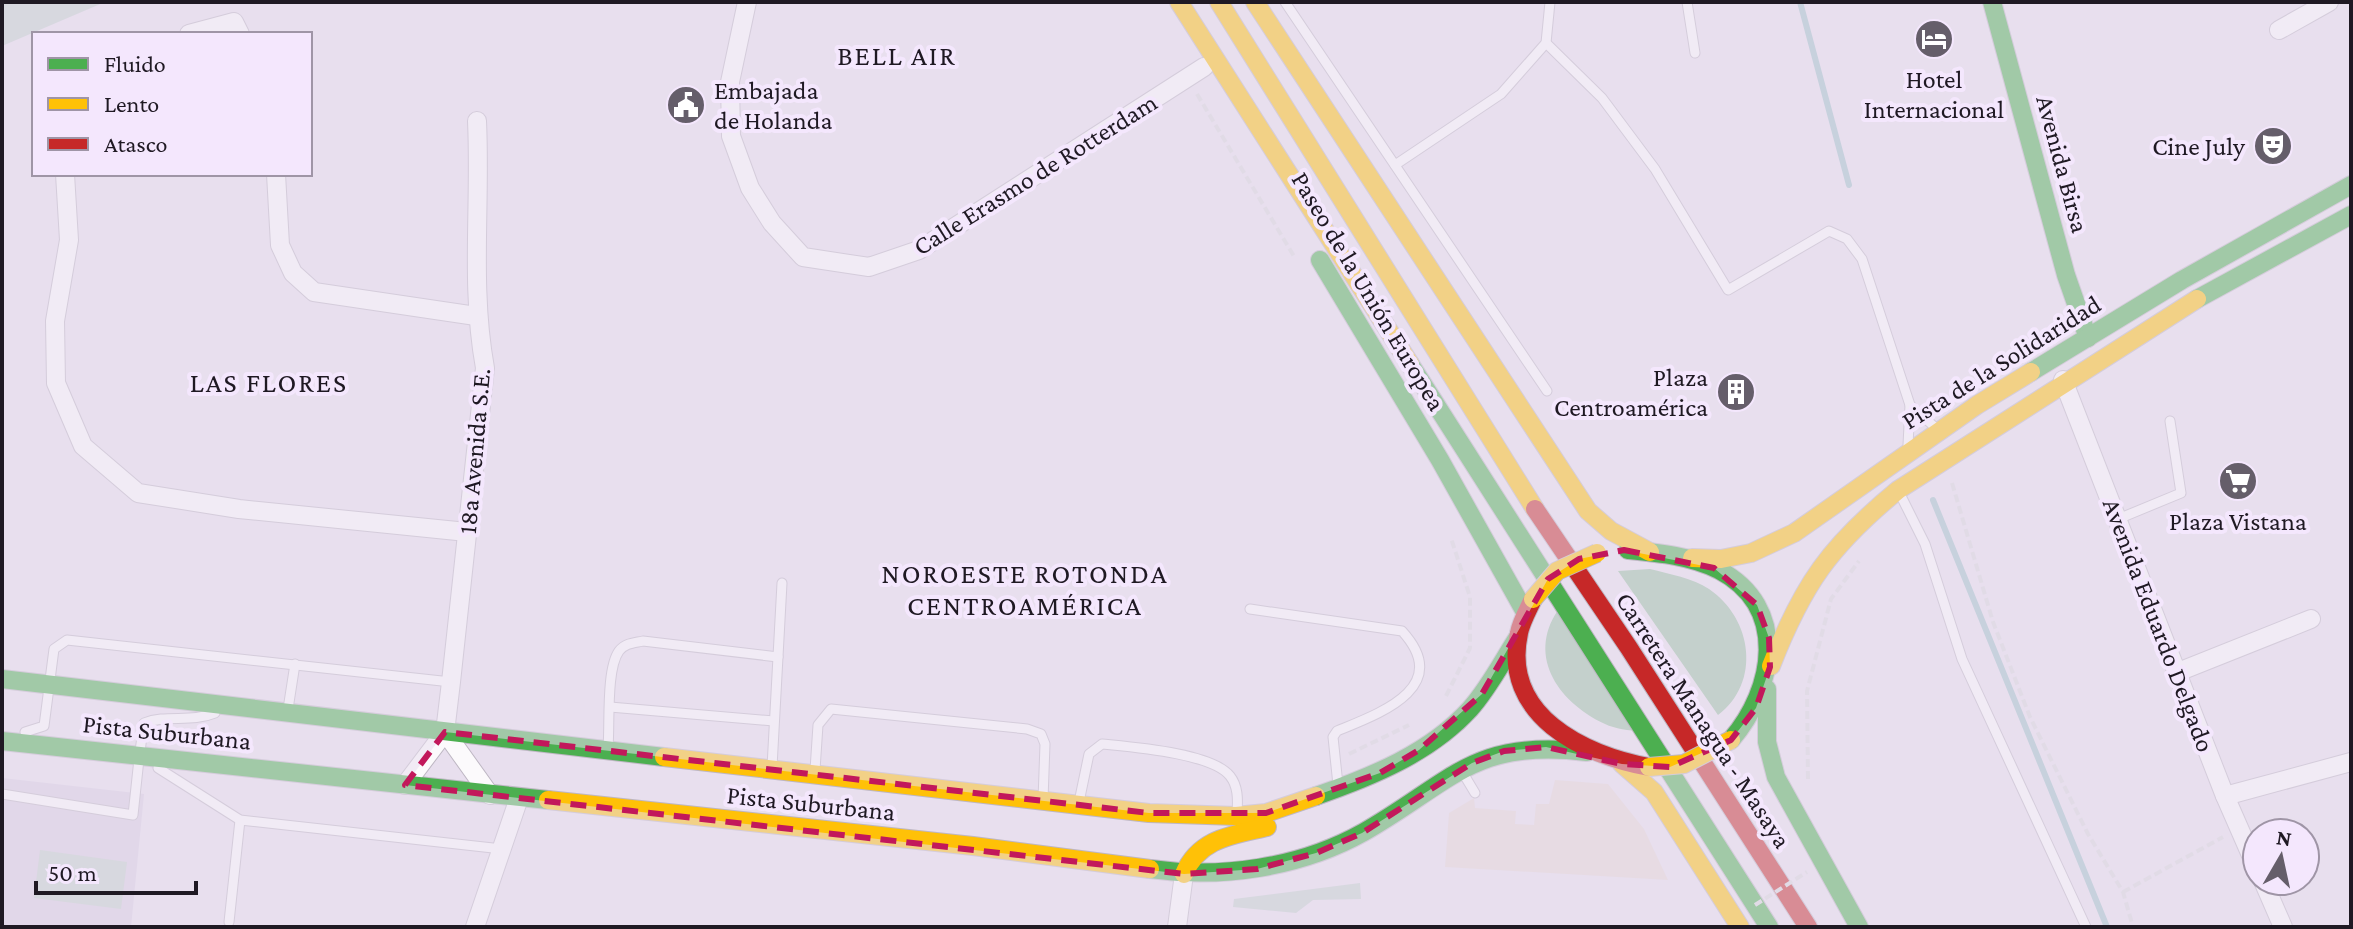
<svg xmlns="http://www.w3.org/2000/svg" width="2353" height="929" font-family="'Crimson Pro',serif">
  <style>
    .industrial { fill: #e6d8d6 }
    .education { fill: #d9cfe2 }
    .green { fill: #c4d0cc }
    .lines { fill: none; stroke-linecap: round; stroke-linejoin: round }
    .stream { stroke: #a0c1c7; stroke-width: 6 }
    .lane-casing { stroke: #beb7c3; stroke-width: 11 }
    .street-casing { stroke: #beb7c3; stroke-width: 20 }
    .fast-casing { stroke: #beb7c3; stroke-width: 20 }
    .slow-casing { stroke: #beb7c3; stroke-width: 20 }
    .jam-casing { stroke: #beb7c3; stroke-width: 20 }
    .path { stroke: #dad8dc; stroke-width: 4; stroke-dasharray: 8 4; stroke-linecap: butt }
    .lane { stroke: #fcfafc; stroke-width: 9 }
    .street { stroke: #fcfafc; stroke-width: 18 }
    .fast { stroke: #4caf50; stroke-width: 18 }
    .slow { stroke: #ffc107; stroke-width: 18 }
    .jam { stroke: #c62828; stroke-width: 18 }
    .slow-bridge-casing { stroke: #beb7c3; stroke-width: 20; stroke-linecap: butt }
    .path-bridge { stroke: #dad8dc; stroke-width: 4; stroke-dasharray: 8 4; stroke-linecap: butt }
    .slow-bridge { stroke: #ffc107; stroke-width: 18 }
    .marked { fill: none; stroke: #c2185b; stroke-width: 6; stroke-dasharray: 16 10; stroke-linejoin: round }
    .labels { text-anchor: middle; stroke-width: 8; stroke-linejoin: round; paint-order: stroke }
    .poi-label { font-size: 26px; fill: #1f1923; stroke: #f4e7fd }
    .street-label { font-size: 26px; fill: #1f1923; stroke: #f4e7fd }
    .neighbourhood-label { font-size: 28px; letter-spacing: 2px; fill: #1f1923; stroke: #f4e7fd }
  </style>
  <rect width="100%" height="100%" fill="#e8dfee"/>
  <path class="industrial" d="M1555,780l53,4 36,45 24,51 -223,-13 4,-54 25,-15 1,10 41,3 -1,13 19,1 2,-21h13z"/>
  <path class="education" d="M2,778l142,16 -13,133h-129z"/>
  <g class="green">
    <path d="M2,2h103l-103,44z"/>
    <path d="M1650,569c19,5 43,9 59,20 44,30 52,94 9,126l-100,-144z"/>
    <path d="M1561,606l80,126c-12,-2 -26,-3 -36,-8 -49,-23 -80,-71 -44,-118z"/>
    <path d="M40,850l87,12 -6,47 -87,-11z"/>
    <path d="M1360,883l1,16 -48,1 -17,13 -63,-6 1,-8z"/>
  </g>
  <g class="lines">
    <g class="stream">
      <path d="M1800,2l49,183"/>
      <path d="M1933,500l174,427"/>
    </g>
    <defs>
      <g id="lane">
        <path d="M1285,2l262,389"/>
        <path d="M1687,2l8,51"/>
        <path d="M1546,43l56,55 53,71 73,121 101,-59 18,8 15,20 48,146 -2,40"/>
        <path d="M1395,165l106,-71 45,-51 4,-41"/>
        <path d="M1910,405l27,24"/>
        <path d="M1900,494l25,50 37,115 124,268"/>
        <path d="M2118,519l63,-26 -11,-72"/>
        <path d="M1250,609l152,22c52,57 -24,83 -65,100l-4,6 5,48"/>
        <path d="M610,707l164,14"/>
        <path d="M288,709l7,-45"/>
        <path d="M25,732l19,-6 10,-77 13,-9 384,42"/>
        <path d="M608,748c2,-24 -2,-79 11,-97 6,-8 15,-8 24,-10l135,16"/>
        <path d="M140,751l4,-28c23,-9 47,0 71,-10"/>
        <path d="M772,767l10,-184"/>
        <path d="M158,768l82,52 262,29"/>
        <path d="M815,770l3,-45 13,-16 196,20 14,5 4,10 -2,56"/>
        <path d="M1463,773l12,20"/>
        <path d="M2,794l131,21 6,-56"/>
        <path d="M1079,802l10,-48 13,-10c29,3 110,9 128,32 8,10 8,23 7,36"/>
        <path d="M229,922l11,-102"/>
      </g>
      <g id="street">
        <path d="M747,2l-17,80 1,54 19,52 22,35 31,34 66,10 50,-17 285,-183"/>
        <path d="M2279,30l50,-28"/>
        <path d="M189,34l45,-12 6,12"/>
        <path d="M65,174l4,66 -14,81 1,62 27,63 55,47 101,16 228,23"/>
        <path d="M276,174l4,71 13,28 21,19 162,24"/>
        <path d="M2063,380l162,416 32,73"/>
        <path d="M2178,672l133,-53"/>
        <path d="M445,732l45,63"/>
        <path d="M405,785l40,-53 6,-50 34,-314c-15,-82 -4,-164 -8,-247"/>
        <path d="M2225,796l126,-34"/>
        <path d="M2263,881l20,46"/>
        <path d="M475,927l44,-129"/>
        <path d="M1177,927l7,-53"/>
      </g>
      <g id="fast">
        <path d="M1992,2l74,273 22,63"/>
        <path d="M1320,260l120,200 85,152"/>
        <path d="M2197,299l154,-84"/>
        <path d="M1410,364l359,563"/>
        <path d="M2031,372l151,-92 169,-95"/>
        <path d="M1628,550c31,3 63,6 91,20 70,37 56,119 12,170"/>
        <path d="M2,679l662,78"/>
        <path d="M1767,689v53l9,35 83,150"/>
        <path d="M2,741l546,59"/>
        <path d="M1316,796c55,-19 114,-43 154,-87 19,-21 33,-49 48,-72"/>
        <path d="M1150,869c71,10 150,-1 214,-37 89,-51 110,-94 223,-80"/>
      </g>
      <g id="slow">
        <path d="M1179,2l231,362"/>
        <path d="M1219,2l316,507"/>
        <path d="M1255,2l333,509 23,20 39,21"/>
        <path d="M1692,558l29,1 30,-6 43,-20 183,-128 54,-33"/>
        <path d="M1771,666c32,-82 59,-120 127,-176l299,-191"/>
        <path d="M664,757l485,56 87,3 30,-3 50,-17"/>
        <path d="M1622,764l32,28 86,135"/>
        <path d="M548,800l425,46 177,23"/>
        <path d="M1184,874c15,-36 49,-39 83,-47"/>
      </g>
      <g id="jam">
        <path d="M1535,509l94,139 179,279"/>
        <path d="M1533,599c-5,11 -12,23 -14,34 -18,82 64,122 130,134"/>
      </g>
    </defs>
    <use href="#lane" class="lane-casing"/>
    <use href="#street" class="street-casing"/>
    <use href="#fast" class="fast-casing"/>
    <use href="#slow" class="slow-casing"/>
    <use href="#jam" class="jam-casing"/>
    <g class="path">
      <path d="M1197,94l98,164"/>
      <path d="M1952,483l41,139 37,95 58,117 35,58 10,35"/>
      <path d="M1446,696l24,-48v-51l-19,-59"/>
      <path d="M1349,754l60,-29"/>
      <path d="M1808,779l-1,-88 24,-92 28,-38"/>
      <path d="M2123,892l100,-55"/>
    </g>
    <use href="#lane" class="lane"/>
    <use href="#street" class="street"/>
    <use href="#fast" class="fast"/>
    <use href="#slow" class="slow"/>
    <use href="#jam" class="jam"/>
    <defs>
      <g id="slow-bridge">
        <path d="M1533,599l24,-28 40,-18"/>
        <path d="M1649,767l35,-3 47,-24"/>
      </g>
    </defs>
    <use href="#slow-bridge" class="slow-bridge-casing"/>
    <path class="path-bridge" d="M1755,905l52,-33"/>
    <use href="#slow-bridge" class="slow-bridge"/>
  </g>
  <path d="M0 0H2353V929H0ZM1624,550l90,18 43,37 12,33 1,29 -14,41 -25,32 -61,27 -48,-3 -76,-17 -42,4 -32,12 -110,70 -46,20 -59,16 -73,5 -779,-89 40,-53 704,81h117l114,-40 39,-23 63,-56 66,-115 31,-20z" fill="#e8dfee" fill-opacity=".55" fill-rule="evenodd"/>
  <path class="marked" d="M1624,550l90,18 43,37 12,33 1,29 -14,41 -25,32 -61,27 -48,-3 -76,-17 -42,4 -32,12 -110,70 -46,20 -59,16 -73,5 -779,-89 40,-53 704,81h117l114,-40 39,-23 63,-56 66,-115 31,-20z"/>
  <defs>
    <symbol id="hotel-disc" viewBox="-11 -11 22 22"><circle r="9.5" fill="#655e6a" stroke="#f4e7fd"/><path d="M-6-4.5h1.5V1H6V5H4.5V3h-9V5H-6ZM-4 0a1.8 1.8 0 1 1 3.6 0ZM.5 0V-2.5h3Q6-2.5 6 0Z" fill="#fff"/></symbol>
    <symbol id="civic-disc" viewBox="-11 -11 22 22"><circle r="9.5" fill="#655e6a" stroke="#f4e7fd"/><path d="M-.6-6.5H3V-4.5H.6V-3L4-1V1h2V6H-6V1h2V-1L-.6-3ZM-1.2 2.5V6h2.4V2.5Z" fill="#fff"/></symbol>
    <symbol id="theatre-disc" viewBox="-11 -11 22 22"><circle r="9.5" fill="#655e6a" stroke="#f4e7fd"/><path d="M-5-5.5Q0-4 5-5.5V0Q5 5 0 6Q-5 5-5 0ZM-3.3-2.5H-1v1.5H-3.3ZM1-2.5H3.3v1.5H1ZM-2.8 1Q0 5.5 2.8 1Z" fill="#fff"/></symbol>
    <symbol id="building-disc" viewBox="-11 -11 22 22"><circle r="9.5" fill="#655e6a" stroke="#f4e7fd"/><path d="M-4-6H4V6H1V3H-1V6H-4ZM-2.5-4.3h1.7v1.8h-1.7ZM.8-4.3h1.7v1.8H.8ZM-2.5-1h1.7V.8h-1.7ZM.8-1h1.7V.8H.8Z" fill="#fff"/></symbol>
    <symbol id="supermarket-disc" viewBox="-11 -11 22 22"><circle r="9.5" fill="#655e6a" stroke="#f4e7fd"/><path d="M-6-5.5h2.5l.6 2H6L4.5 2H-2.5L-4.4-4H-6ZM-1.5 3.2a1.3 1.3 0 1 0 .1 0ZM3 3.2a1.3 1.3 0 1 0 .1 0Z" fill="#fff"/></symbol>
  </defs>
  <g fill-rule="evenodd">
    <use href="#hotel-disc" x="1912" y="17" width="44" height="44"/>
    <use href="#civic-disc" x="664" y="83" width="44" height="44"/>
    <use href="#theatre-disc" x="2251" y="124" width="44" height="44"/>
    <use href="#building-disc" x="1714" y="370" width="44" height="44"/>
    <use href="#supermarket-disc" x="2216" y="459" width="44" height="44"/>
  </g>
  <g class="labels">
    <g class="poi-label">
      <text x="1934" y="88">Hotel<tspan x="1934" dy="30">Internacional</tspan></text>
      <text x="714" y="99" text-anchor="start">Embajada<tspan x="714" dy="30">de Holanda</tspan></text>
      <text x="2245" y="155" text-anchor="end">Cine July</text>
      <text x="1708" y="386" text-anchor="end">Plaza<tspan x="1708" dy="30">Centroamérica</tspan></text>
      <text x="2238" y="530">Plaza Vistana</text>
    </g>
    <g class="street-label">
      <text transform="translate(2063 164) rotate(75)" y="9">Avenida Birsa</text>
      <text transform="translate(1035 174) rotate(-32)" y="9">Calle Erasmo de Rotterdam</text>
      <text transform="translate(1369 291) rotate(59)" y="9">Paseo de la Unión Europea</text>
      <text transform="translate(2001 362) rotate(-32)" y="9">Pista de la Solidaridad</text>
      <text transform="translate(474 451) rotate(-85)" y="9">18a Avenida S.E.</text>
      <text transform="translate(2159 625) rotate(69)" y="9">Avenida Eduardo Delgado</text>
      <text transform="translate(1704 720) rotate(57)" y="9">Carretera Managua - Masaya</text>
      <text transform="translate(167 732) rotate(6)" y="9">Pista Suburbana</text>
      <text transform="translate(811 803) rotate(6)" y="9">Pista Suburbana</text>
    </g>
    <g class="neighbourhood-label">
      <text x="897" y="65">BELL AIR</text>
      <text x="269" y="392">LAS FLORES</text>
      <text x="1025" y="583">NOROESTE ROTONDA<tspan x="1025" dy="32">CENTROAMÉRICA</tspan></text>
    </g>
  </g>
  <rect width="2353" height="929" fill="none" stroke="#1f1923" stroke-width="8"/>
  <rect x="32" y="32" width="280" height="144" fill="#f4e7fd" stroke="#9f95a6" stroke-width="2"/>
  <rect x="48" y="58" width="40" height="12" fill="#4caf50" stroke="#9f95a6" stroke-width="2"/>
  <text x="104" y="72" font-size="24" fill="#1f1923">Fluido</text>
  <rect x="48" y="98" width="40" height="12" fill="#ffc107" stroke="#9f95a6" stroke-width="2"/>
  <text x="104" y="112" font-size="24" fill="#1f1923">Lento</text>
  <rect x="48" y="138" width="40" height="12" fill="#c62828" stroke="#9f95a6" stroke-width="2"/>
  <text x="104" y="152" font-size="24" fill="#1f1923">Atasco</text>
  <g transform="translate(2281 857) rotate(9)"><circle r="38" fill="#f4e7fd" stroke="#9f95a6" stroke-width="2"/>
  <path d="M0-6L14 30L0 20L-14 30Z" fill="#655e6a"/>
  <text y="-12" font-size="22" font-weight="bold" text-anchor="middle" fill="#1f1923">N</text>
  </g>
  <path d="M36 881v12h160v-12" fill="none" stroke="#1f1923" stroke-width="4"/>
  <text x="48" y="881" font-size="24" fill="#1f1923" stroke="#f4e7fd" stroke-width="6" paint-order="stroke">50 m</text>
</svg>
